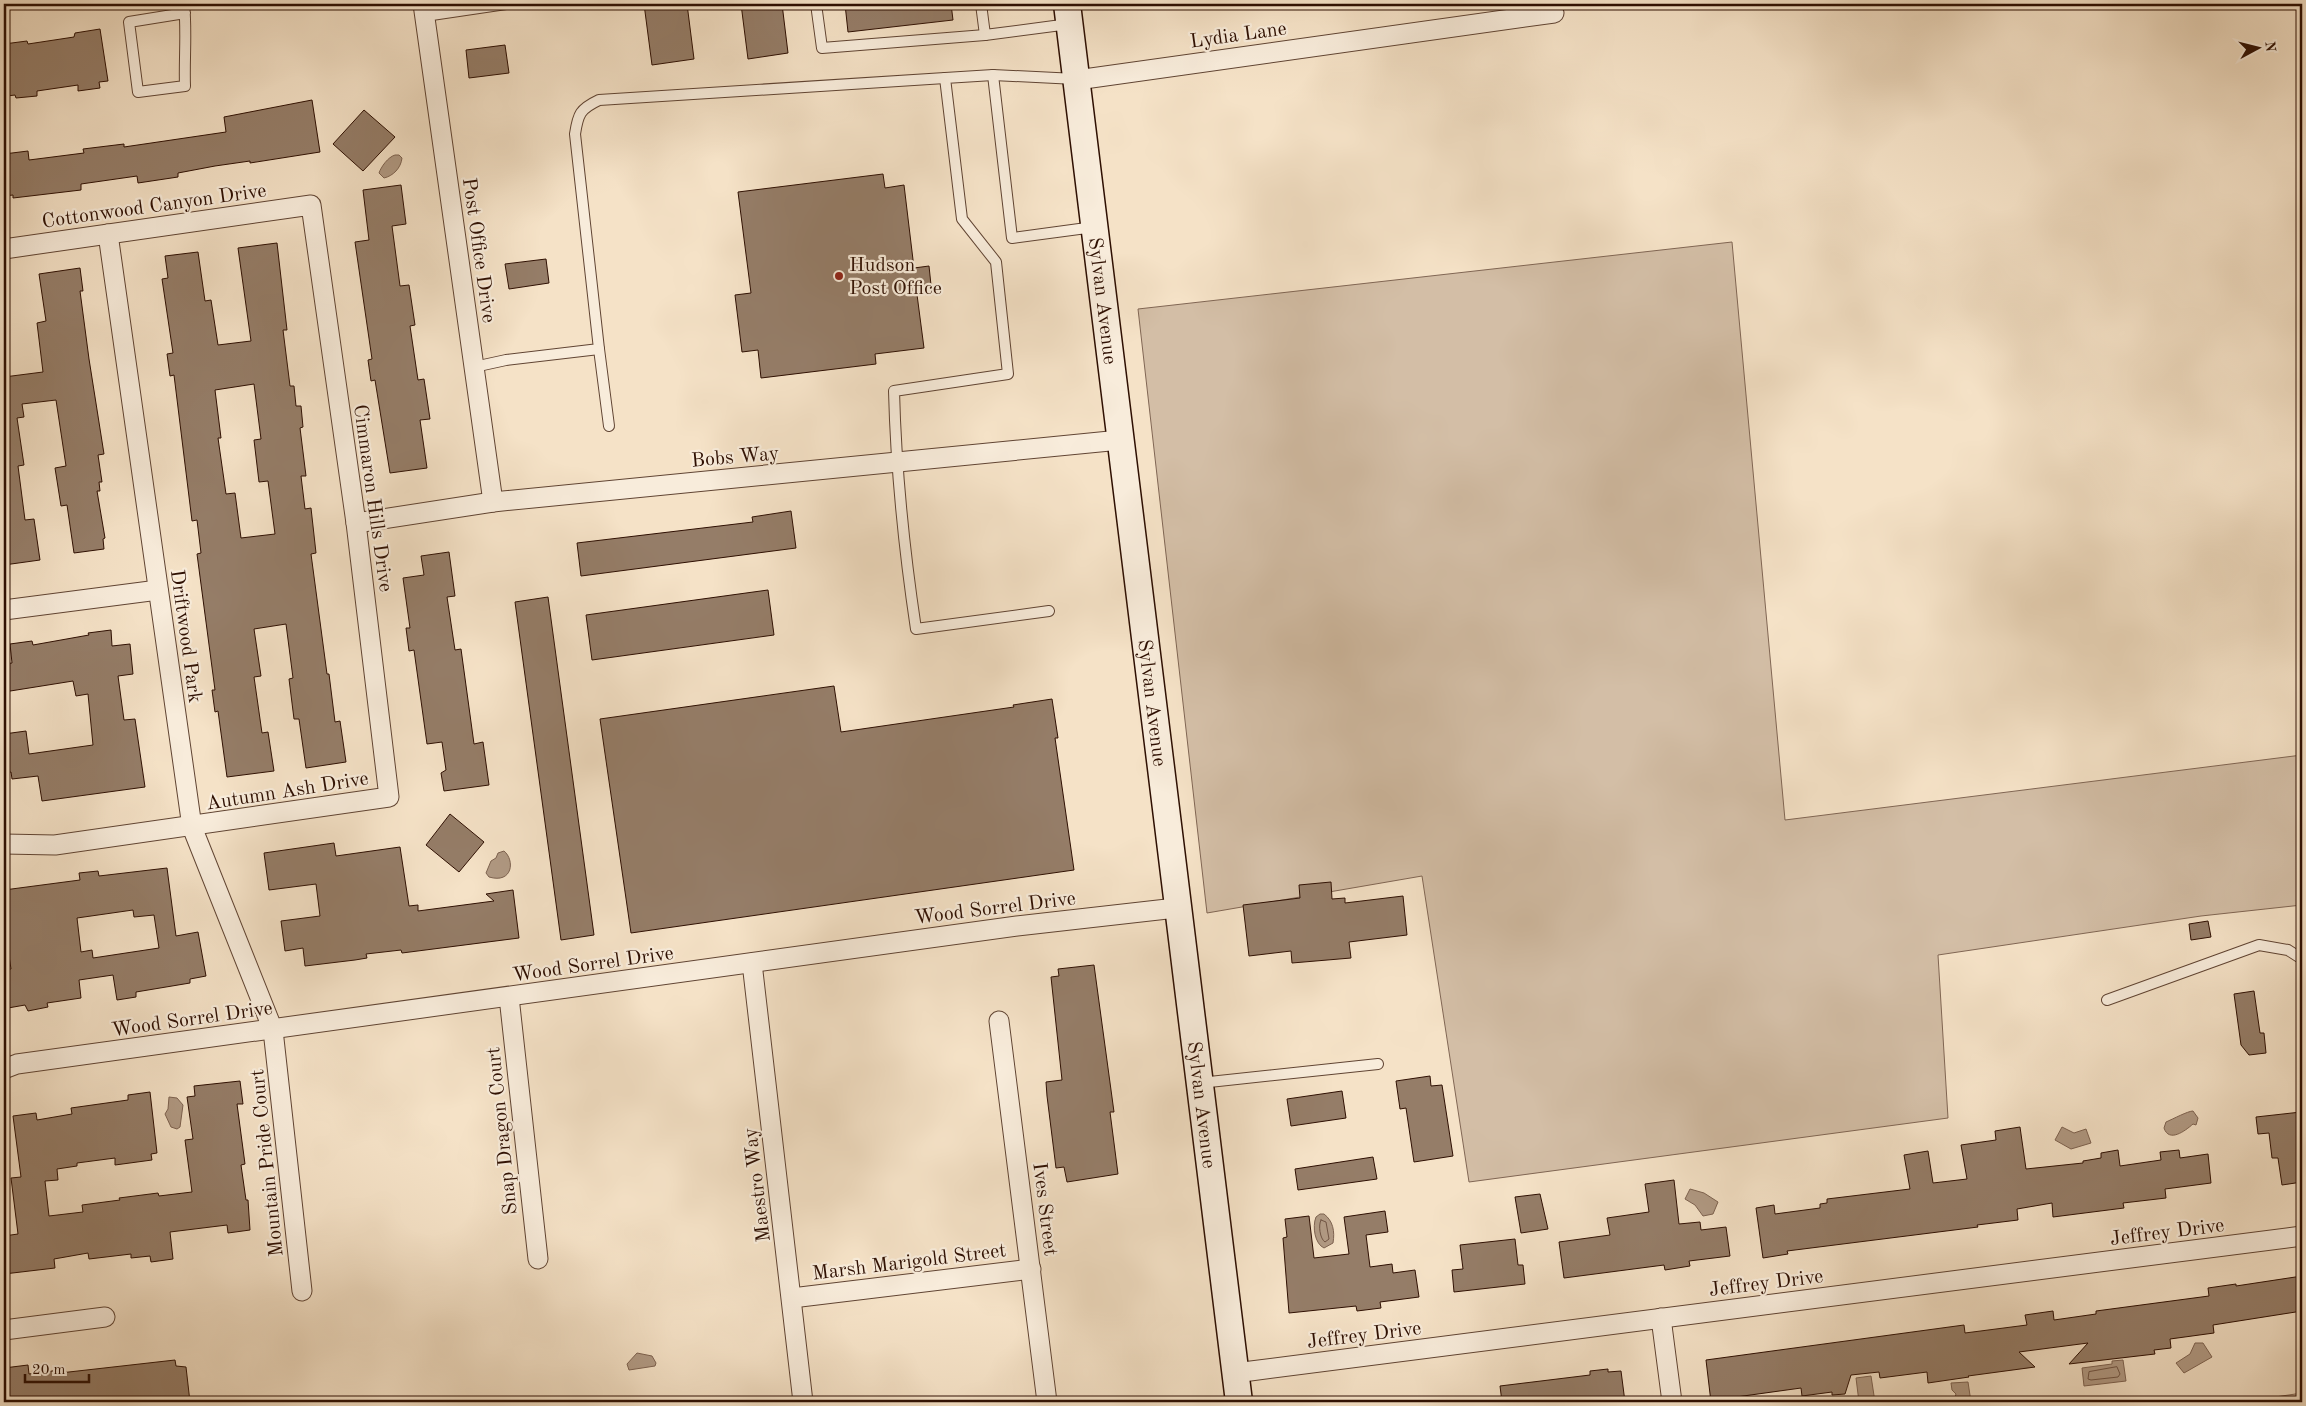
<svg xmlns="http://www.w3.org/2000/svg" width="2306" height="1406" font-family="'Old Standard TT',serif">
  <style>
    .green { fill: #d3bea6; stroke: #806654 }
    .water { fill: #b19a84; stroke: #7d6250 }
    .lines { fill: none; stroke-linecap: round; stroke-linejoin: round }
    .shore { stroke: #705443; stroke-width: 1 }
    .building { fill: #957d68; stroke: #2e0f02; fill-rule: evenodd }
    .service-casing { stroke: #604433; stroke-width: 12 }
    .minor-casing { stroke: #604433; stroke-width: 21 }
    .secondary-casing { stroke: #2e0f02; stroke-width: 29 }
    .service { stroke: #f8ecdb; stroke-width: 10 }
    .minor { stroke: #f8ecdb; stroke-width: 19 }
    .secondary { stroke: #f8ecdb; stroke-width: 26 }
    .poi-dot { fill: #8f2418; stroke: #f8ecdb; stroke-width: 2 }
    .labels { text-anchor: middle; stroke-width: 4.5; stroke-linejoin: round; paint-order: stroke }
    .street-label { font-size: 20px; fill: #2e0f02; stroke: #f8ecdb }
    .poi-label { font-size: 20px; fill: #2e0f02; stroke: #f8ecdb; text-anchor: start }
  </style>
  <rect width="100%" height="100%" fill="#f5e2c7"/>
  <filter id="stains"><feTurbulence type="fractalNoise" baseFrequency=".004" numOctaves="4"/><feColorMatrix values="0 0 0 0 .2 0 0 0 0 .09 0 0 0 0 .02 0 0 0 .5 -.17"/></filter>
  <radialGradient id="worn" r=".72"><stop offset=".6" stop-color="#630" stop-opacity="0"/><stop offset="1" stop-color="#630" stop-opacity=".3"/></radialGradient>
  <g class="green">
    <path d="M1732,242l53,578 517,-65v150l-101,11 -263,39 10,163 -479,64 -47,-306 -215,37 -69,-604z"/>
    <path d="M2302,1393v9h-60z"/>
  </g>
  <g class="water">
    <path d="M395,155h4l3,3c-1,10 -9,18 -18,20l-5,-5c2,-6 9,-16 16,-18z"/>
    <path d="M504,851c11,9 9,33 -15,26l-3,-4 5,-12 5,-3 2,-5z"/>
    <path d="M169,1097l8,1 6,7 -3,22 -3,2 -6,-2 -6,-13 3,-5z"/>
    <path d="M2193,1111l5,7 -2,7 -3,-1c-8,7 -24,19 -29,4l2,-6c7,-3 22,-11 27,-11z"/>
    <path d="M2062,1127l12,6 12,-4 5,14 -20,6 -16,-9z"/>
    <path d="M1690,1189l14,4 14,9 -5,12 -10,2 -8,-11 -10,-6z"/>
    <path d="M1320,1214h4c9,7 11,17 9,29l-9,5c-9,-4 -12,-21 -8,-31z"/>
    <path d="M2195,1343h8l9,14 -28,16 -8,-10 14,-9z"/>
    <path d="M637,1353l15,3 4,7 -1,3 -26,4 -2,-6z"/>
    <path d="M2123,1360l3,21 -42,5 -2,-18 30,-4v-3z"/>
    <path d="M1871,1376l4,26h-16l-3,-24z"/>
    <path d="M1968,1382l3,20h-18l3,-8 -4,-4 -1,-7z"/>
  </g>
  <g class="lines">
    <g class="shore">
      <path d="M1321,1220l5,2 3,17 -4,3c-5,-3 -7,-17 -4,-22z"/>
      <path d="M2117,1367l3,7 -2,3 -27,3 -3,-1 1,-7z"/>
    </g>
  </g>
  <g class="building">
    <path d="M644,4h43l7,55 -42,6z"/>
    <path d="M741,4h41l6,49 -40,6z"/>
    <path d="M845,4h106l2,16 -105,12z"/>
    <path d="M100,29l8,52 -9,1 1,6 -22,3v-6l-41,6v5l-21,2 -1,-3 -8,1 -3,-22v-30l23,-3 1,3 46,-7 1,-4z"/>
    <path d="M505,45l4,28 -40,5 -3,-28z"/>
    <path d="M312,100l8,52 -70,11v-2l-35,5 -37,7v4l-40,6 -1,-7 -56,8v6l-68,8v-3l-9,1v-42l24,-3 1,9 55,-7 -1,-4 41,-5v3l102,-15 -2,-15z"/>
    <path d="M364,110l31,27 -32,34 -30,-27z"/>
    <path d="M883,174l2,14 19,-3 10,83 15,-2 2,19 -15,2 8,61 -49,6 1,10 -115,14 -3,-28 -16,2 -7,-57 16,-2 -13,-101z"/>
    <path d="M401,185l5,39 -14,2 8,60 9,-1 6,40 -5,1 8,54 6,-1 6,40 -10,1 7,48 -37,5 -15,-93 -4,1 -3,-21 4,-1 -17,-117 14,-2 -6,-50z"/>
    <path d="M277,243l10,87h-4l7,56h4l2,20h5l2,21 -3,1 6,48h-5l4,33 6,-1 5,45 -5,1 16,120h2l6,48 5,-1 6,41 -40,6 -7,-49h-5l-5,-40 4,-1 -7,-54 -32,5 7,47 -7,1 8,56 6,-1 6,39 -47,6 -9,-66 -3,1 -3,-22h3l-18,-136 4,-1 -4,-33 -5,1 -18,-146 -4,1 -3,-22 6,-1 -11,-74 6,-1 -3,-22 33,-4 7,49 6,-1 7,45 33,-4 -13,-93zM254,384l7,55 -7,1 5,42 9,-1 7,53 -34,4 -6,-45 -9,1 -8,-56h3l-6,-48z"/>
    <path d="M546,259l3,24 -40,6 -4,-25z"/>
    <path d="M80,268l3,23h-3l9,68 15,95 -6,1 4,27h-3l1,9h-3l8,47 -2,1 1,10 -30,4 -7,-48 -6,1 -6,-38 11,-2 -10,-66 -34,4 2,13 -7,1 7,47 -6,1 7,54 9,-1 6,41 -36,5v-188l39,-5 -6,-49 9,-2 -7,-47z"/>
    <path d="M791,511l5,37 -215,28 -4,-33 176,-21 -1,-5z"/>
    <path d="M449,552l6,44 -8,1 8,53 6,-1 13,95 9,-2 6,43 -45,6 -3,-18 5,-3 -4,-28 -15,2 -13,-94 -5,1 -3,-23h4l-7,-50 21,-3 -3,-19z"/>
    <path d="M768,590l6,45 -182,25 -6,-45z"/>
    <path d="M548,597l46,338 -33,5 -46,-338z"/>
    <path d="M111,630l1,16 18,-2 3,30 -15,2 6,44 11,-1 10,68 -103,14 -4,-25 -26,3 -1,-7 -7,1v-39l22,-3 3,23 64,-9 -5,-51 -12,2 -3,-15 -69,11v-28l8,-1 -2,-19 22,-3 1,4 56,-10 -1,-2z"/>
    <path d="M834,686l7,46 173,-25 -1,-2 39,-6 6,39h-3l19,132 -443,63 -31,-214z"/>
    <path d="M450,814l34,28 -25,30 -33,-27z"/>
    <path d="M334,843l2,13 64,-9 9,59 9,-1v6l76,-10 -8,-7 27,-4 6,48 -117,15 -1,-3 -35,4 1,4 -12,2 -50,6 -2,-18 -18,3 -4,-30 39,-5 -4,-32 -47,6 -5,-37z"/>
    <path d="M167,868l9,68 22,-4 8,44 -16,3v4l-54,9v5l-19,3 -4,-25 -34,5 2,18 -34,5 1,4 -20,4 -3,-6 -17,3 -4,-38 7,-1 -7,-46v-33l76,-10 -1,-7 19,-2 1,5zM133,910l1,7 20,-2 5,33 -66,10 -1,-8 -11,2 -4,-34z"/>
    <path d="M1331,882l1,17 13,-1v5l58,-7 4,39 -58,7 2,16 -59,5 -1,-12 -42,5 -6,-51 57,-7 -1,-13z"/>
    <path d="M2208,921l3,16 -20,3 -2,-16z"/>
    <path d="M1094,965l20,147h-4l8,62 -51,8 -3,-15 -8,1 -9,-72 -1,-14 16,-2 -11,-103 8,-1 -1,-7z"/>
    <path d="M2254,991l6,42h4l2,20 -17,2 -8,-10 -7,-51z"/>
    <path d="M1430,1076l1,10 11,-1 11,71 -39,6 -8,-54 -6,1 -4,-28z"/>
    <path d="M240,1081l3,23h-6l8,60 -4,1 5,35h2l2,30 -22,3 -1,-8 -57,7 3,27 -22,3 -1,-6 -19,2v-4l-42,5 -1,-6 -34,6 1,9 -51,6v-38l14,-2 -7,-56 10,-1 -8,-61 23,-3 1,7 35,-6 -1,-6 57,-8v-5l22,-3 7,61 -6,1 1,6 -37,5v-7l-38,5v3l-20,3 1,11 -13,1 4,35 34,-4 -1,-7 38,-5 -1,-2 39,-5 1,3 33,-4 -7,-52 8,-1 -6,-42 8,-1 -1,-10z"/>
    <path d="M1342,1091l4,27 -55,8 -4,-27z"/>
    <path d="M2301,1112l1,70 -20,3 -4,-27h-6l-3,-25 -11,1 -2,-17z"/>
    <path d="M2020,1127l6,42 57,-6v-2l18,-3v-5l17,-3 2,16 41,-6 -1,-8 19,-2 1,8 28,-4 3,29 -46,6 1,9 -43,5 1,5 -71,9 -1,-14 -35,6 1,11 -41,5 1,2 -191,24 1,3 -25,4 -7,-50 18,-3 1,9 45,-6v-4l7,-1v-4l83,-10 -6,-34 24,-4 5,32 34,-4 -6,-34 35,-5 -1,-9z"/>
    <path d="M1373,1157l4,22 -79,11 -3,-21z"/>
    <path d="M1674,1180l5,44 21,-2 1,8 25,-3 4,29 -41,5 1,5 -25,4 -1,-5 -100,13 -5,-36 51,-7 -3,-17 42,-6 -4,-28z"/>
    <path d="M1540,1194l8,35 -27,4 -6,-36z"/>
    <path d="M1385,1211l3,21 -22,3 4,32 22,-3 1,9 22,-3 4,27 -39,5 1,6 -24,3 -1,-5 -67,7 -6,-75 4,-1 -2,-18 24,-3 5,42 35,-4 -5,-37z"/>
    <path d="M1515,1239l3,26h5l2,19 -71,8 -2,-22 11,-1 -3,-24z"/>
    <path d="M2302,1276v35l-89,14 1,8 -44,6 1,9 -17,2 1,4 -86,10 19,-21 -69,9 16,15 -67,9 1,1 -41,6 -1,-11 -47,6 -1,-6 -28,3 -6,19 -13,1v-3l-30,4 -1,-8 -72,10 1,4h-19l-5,-42 258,-35 1,8 62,-8 -2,-10 28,-4 1,9 42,-6v-3l113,-15 -1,-8 28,-4v2z"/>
    <path d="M175,1360l1,6 10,1 4,35h-186v-34l24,-3 1,9 31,-4v3z"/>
    <path d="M1608,1369v3l13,-1 4,31h-123l-2,-16 90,-11v-4z"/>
  </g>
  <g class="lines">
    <defs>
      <g id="service">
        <path d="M184,4c3,27 0,55 1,82l-47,6 -9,-70 56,-9"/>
        <path d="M816,4l6,44 163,-13"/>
        <path d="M981,4l4,31 84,-11"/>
        <path d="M425,16l81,-12"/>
        <path d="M993,75l19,163 82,-11"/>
        <path d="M599,349l10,77"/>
        <path d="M474,367l32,-7 93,-11 -24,-215c3,-20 5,-25 24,-34l346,-22"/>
        <path d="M1049,611l-133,18c-12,-80 -20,-158 -22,-238l114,-17 -12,-112 -34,-43 -17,-141 48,-3 83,4"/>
        <path d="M2107,1000l152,-55 29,5 14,9"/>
        <path d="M1200,1083l178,-19"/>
      </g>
      <g id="minor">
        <path d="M423,4l70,498"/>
        <path d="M1077,80l477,-67"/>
        <path d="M108,234l84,593 81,203 29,261"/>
        <path d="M4,249l307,-44 45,318 33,274 -334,48 -51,-1"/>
        <path d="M356,523l137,-21 627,-62"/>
        <path d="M4,610l154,-20"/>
        <path d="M752,963l51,439"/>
        <path d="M509,997l29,262"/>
        <path d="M999,1021l48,381"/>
        <path d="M4,1069l13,-5 1000,-138 159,-18"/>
        <path d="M792,1298l239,-29"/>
        <path d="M1661,1318l11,84"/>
        <path d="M4,1330l101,-13"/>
        <path d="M1235,1373l1067,-137"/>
      </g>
      <g id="secondary">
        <path id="s1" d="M1067,4l172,1398"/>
      </g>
    </defs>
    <use href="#service" class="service-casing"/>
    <use href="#minor" class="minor-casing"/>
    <use href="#secondary" class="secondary-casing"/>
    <use href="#service" class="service"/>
    <use href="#minor" class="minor"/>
    <use href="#secondary" class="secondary"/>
  </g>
  <circle class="poi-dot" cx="839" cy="276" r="5"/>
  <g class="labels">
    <g class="street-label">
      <text transform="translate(1238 34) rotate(-8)" y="7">Lydia Lane</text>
      <text transform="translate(154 205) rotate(-8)" y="7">Cottonwood Canyon Drive</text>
      <text transform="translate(480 250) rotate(82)" y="7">Post Office Drive</text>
      <text dy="7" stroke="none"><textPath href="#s1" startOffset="299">Sylvan Avenue</textPath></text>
      <text transform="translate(735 456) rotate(-5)" y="7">Bobs Way</text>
      <text transform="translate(374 498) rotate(82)" y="7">Cimmaron Hills Drive</text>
      <text transform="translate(187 636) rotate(82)" y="7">Driftwood Park</text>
      <text dy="7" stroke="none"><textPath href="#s1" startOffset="704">Sylvan Avenue</textPath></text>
      <text transform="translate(287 790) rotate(-9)" y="7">Autumn Ash Drive</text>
      <text transform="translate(995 907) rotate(-7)" y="7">Wood Sorrel Drive</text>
      <text transform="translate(593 963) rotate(-8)" y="7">Wood Sorrel Drive</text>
      <text transform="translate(192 1018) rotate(-8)" y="7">Wood Sorrel Drive</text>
      <text dy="7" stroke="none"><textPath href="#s1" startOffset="1109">Sylvan Avenue</textPath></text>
      <text transform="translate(501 1131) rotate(-96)" y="7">Snap Dragon Court</text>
      <text transform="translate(266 1163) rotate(-96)" y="7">Mountain Pride Court</text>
      <text transform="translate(756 1185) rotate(-97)" y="7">Maestro Way</text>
      <text transform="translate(1046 1209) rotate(83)" y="7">Ives Street</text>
      <text transform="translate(2167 1231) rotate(-7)" y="7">Jeffrey Drive</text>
      <text transform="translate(909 1261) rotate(-7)" y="7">Marsh Marigold Street</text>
      <text transform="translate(1766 1282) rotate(-7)" y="7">Jeffrey Drive</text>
      <text transform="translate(1364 1334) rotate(-7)" y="7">Jeffrey Drive</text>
    </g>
    <g class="poi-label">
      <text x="849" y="271">Hudson<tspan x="849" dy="23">Post Office</tspan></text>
    </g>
  </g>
  <rect width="2306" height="1406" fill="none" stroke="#f5e2c7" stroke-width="20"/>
  <rect x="5" y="5" width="2296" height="1396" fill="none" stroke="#2e0f02" stroke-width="2.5"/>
  <rect x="10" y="10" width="2286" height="1386" fill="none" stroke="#2e0f02"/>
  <g transform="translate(2258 48) rotate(83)" stroke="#f8ecdb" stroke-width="4" paint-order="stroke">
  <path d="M0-4L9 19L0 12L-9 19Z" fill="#2e0f02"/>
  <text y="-8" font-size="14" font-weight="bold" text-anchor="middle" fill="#2e0f02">N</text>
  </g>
  <path d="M25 1374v8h64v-8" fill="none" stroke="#2e0f02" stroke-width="2.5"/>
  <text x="32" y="1374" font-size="15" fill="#2e0f02" stroke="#f8ecdb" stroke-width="4" paint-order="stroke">20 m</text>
  <rect width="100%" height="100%" filter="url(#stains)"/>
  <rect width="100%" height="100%" fill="url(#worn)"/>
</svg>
